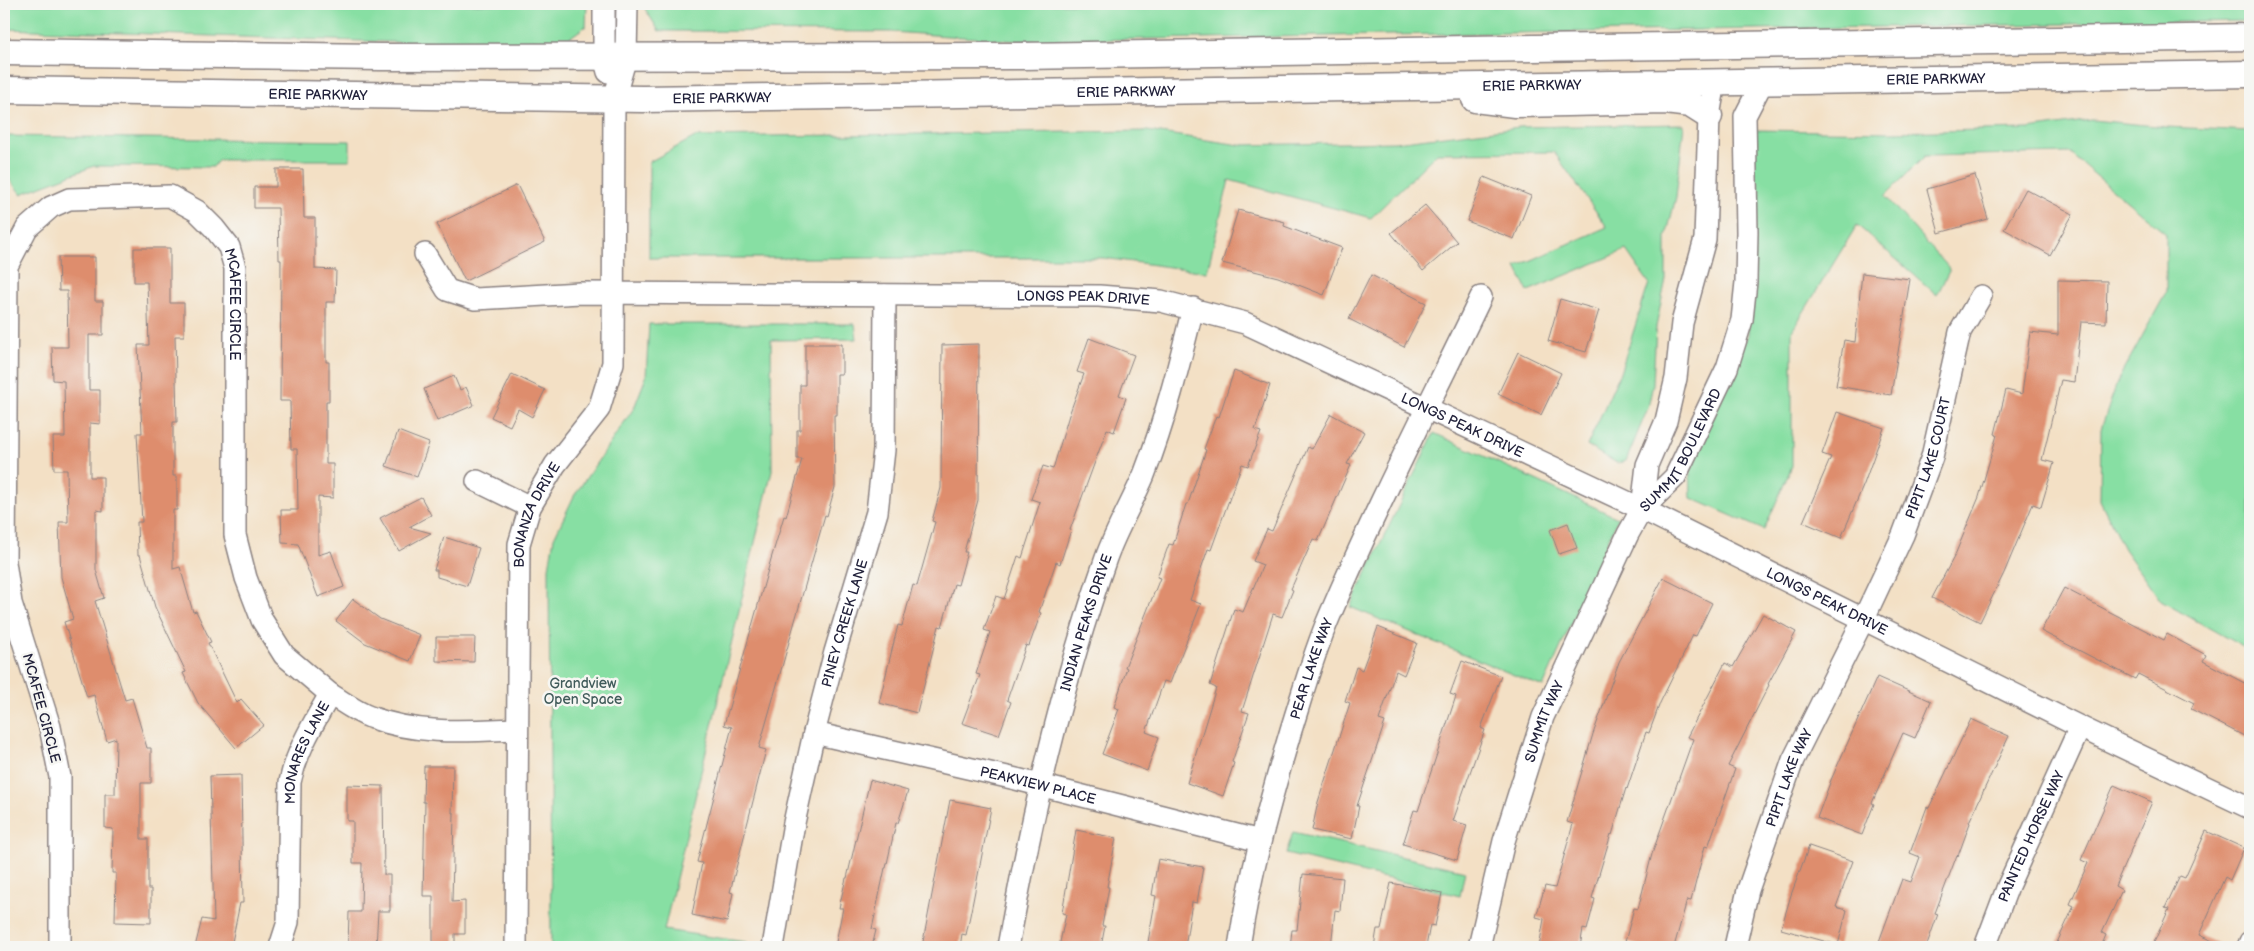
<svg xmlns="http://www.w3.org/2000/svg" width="2254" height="951" font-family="'Balsamiq Sans',sans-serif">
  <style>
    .green { fill: #87dfa3; stroke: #54806f }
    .building { fill: #de8d6d }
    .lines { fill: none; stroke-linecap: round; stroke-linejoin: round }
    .minor-casing { stroke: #8a8180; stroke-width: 24 }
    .major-casing { stroke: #8a8180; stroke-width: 29 }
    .minor { stroke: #fff; stroke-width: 21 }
    .major { stroke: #fff; stroke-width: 26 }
    .labels { text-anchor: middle; stroke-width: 5; stroke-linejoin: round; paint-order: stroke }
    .street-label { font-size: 14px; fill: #22223b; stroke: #f6f6f2 }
    .park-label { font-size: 14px; fill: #405b5a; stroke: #f6f6f2 }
  </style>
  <rect width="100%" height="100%" fill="#f6f6f2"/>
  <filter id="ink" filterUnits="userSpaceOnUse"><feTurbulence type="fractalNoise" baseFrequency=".02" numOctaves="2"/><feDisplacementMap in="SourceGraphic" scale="10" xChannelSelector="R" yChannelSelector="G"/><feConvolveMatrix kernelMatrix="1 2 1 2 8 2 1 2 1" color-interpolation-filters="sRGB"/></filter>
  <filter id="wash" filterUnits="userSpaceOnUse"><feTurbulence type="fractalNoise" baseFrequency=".0096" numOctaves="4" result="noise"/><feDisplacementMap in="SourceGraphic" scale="20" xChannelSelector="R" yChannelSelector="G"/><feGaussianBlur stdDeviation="1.12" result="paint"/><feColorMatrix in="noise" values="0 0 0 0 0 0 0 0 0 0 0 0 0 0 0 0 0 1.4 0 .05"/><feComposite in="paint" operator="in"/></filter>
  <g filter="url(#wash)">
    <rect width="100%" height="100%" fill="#f3e0c5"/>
    <g class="green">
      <path d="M4,4h583l-1,22 -25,18 -171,-2 -386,-13z"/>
      <path d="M642,4h1608v17l-1232,20 -126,-9 -233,-1z"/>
      <path d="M2092,120l74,7 84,4v520l-89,-50 -37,-52 -24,-49 1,-71 17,-49 48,-87v-59l-97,-81 -144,3 -40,40 65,73 -13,26 -80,-70 -65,106v135l-28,64 -73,-32 -1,-31 58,-132 6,-205 137,2 138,-3z"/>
      <path d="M1684,124l-8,73 -10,40v42l-10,48 -3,57 -5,24 -22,53 -9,2 -30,-17 33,-73 29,-90 -23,-33 -98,41 -12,-24 91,-40 -53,-75 -117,1 -66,65 -142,-38 -22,92 -104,-14h-454v-96l46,-25 452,-6 93,14 155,-3 125,-15z"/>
      <path d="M4,136l346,5v19h-131l-6,7 -119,-1 -73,28 -17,-21z"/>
      <path d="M649,324h206l2,15 -86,1 1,130 -108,460 82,12 -1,5h-194l-2,-379 5,-30 20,-42 60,-88 12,-31z"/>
      <path d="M1434,433l184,85 -75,169 -193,-80z"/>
      <path d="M1293,832l172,39 -5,25 -174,-42z"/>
    </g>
    <g id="blocks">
      <g class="building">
        <path d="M276,169h27l1,49h11v51l21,1 -1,32h-9v60h3v39h-3v63h7v34l-15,-1v58l13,-4 13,36 -26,10 -20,-53 -16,-1 -1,-33h17l-1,-61h-6l-1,-48h-10l1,-141h-2l-1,-52h-24v-21h22z"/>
        <path d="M1975,175l13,44 -49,14 -12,-44z"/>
        <path d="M1484,177l47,19 -17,43 -47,-18z"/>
        <path d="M517,185l28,57 -80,39 -28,-57z"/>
        <path d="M2026,189l47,25 -23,41 -46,-26z"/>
        <path d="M1425,205l32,37 -34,29 -32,-38z"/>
        <path d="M1238,210l47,12 -1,4 58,22 -18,47 -46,-18 -56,-14z"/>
        <path d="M134,248h36v55h14v33h-9l2,86h-4v54h4v34h-4v59l7,-2 13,45 3,-1 15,31 -3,1 29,60 4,-4 23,26 -28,23 -38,-45 -15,-30 3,-1 -31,-65 -15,-52h-2l-1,-33h5l-5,-89h5l-4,-88h11l-2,-63h-13z"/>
        <path d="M58,257h37v44h8v34h-14v55h11v34l-10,-1v54h13v34l-7,-1v60l8,28 -9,3 30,99 7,-2 15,50h4v35h-10v56h7v50h3v34l-36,-1 1,-49h-4l1,-44 -8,-1v-34h10l1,-56 -9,3 -13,-46 -7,2 -23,-75 9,-3 -12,-42 -2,-55h9l-1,-52h-13l-1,-33h12l-1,-56 -11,-1 -1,-33h16l-1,-56h-8z"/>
        <path d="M1862,273l48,6 -19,116 -55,-9 8,-46 11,2z"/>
        <path d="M1371,275l55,28 -22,44 -55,-28z"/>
        <path d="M2058,280l49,1 -1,42 -25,-1 -7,60 -13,-2 -19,80 12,3 -13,44 -8,-3 -29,69 -24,49 -48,-24 23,-43 24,-58 18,-62 -2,-1 11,-44 16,4 8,-62 28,3z"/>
        <path d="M1560,299l39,11 -13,42 -38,-11z"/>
        <path d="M1089,338l45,17 -15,40 7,3 -12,34 -7,-3 -37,101h1l-11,34 -4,-2 -17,50 2,1 -12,33 -3,-1 -19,55 4,2 -12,33 -37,-12 18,-48 -4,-1 14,-42 -6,-2 12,-34 8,3 14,-43 4,2 18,-56 -9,-3 12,-33 10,3 16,-54 15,-41 -7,-2z"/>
        <path d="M805,344h37v30h-5v41h-3l1,72 -8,29 -2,-1 -66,233 7,2 -36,142 3,1 -6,29 -35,-7 10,-52 -5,-1 35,-135 -8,-2 47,-166 13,-43 2,1 16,-58h-5v-29h3v-45h5z"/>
        <path d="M979,344l-1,156 -14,52h3l-9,33 -4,-1 -12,43 -3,-1 -22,87 -38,-10 19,-78 4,1 11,-41 4,1 18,-64 -3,-1 9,-33 1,-143z"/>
        <path d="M1518,352l43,21 -20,42 -43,-21z"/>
        <path d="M1234,371l36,14 -15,45 6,2 -13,34 -6,-2 -31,86 -3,-1 -18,51 11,4 -31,79 -6,-2 -18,51 13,5 -12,34 -45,-17 17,-45 -5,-2 13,-39 -2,-1 35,-89 -3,-1 12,-33 4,1 13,-41h2l18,-54 -2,-1 12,-33 3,1z"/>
        <path d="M512,374l33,16 -13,27 -14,-8 -8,17 -19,-9z"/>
        <path d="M454,376l6,14 6,-3 8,18 -37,16 -13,-32z"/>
        <path d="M1837,412l47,16 -20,56 -23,54 -38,-16 28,-65 -9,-3z"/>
        <path d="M1331,414l33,18 -17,32 4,1 -33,76 -5,-2 -22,50 2,1 -11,27 -9,-3 -31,97 7,2 -17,49 2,1 -11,33 -36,-13 29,-95 -6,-3 24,-76 9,3 20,-47 -10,-4 14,-32 5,2 36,-84 4,2z"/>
        <path d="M398,431l31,12 -12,34 -31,-11z"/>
        <path d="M421,497l10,18 -22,12 22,6 -32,18 -19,-33z"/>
        <path d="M1568,523l9,25 -18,6 -9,-24z"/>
        <path d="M444,537l35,11 -12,38 -30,-9v-7h-3z"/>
        <path d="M1663,578l49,25 -16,33 -3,-1 -33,68 -11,30 -3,-1 -19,57 -1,-1 -14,47 -1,-1 -19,64 3,1 -8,31 -4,-1 -3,18h-41l5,-28 -8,-2 9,-31 10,2 18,-64 -6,-2 26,-88 26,-72z"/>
        <path d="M2064,588l100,52 3,-6 39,21 -3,6 47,25v53l-59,-30 3,-6 -56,-29 -3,5 -94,-48z"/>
        <path d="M353,599l27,20 40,16 -10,26 -45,-18 -29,-22z"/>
        <path d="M1763,614l33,18 -28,52 1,1 -41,81 7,3 -27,78 -3,-1 -14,55 -4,-1 -13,47h-30l-19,-5 9,-34 4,1 14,-55 41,-115 -6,-2 38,-74 8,4z"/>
        <path d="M1378,627l39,16 -13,32 -8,-4 -17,49 6,2 -28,84h2l-7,33 -40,-9 6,-28 32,-99 -5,-2 11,-34 6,3z"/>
        <path d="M436,637h39l-1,25 -38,-1z"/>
        <path d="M1462,661l39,15 -20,52 4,2 -32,91 14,4 -10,35 -54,-16 11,-34 4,1 20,-60 18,-55 -6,-2z"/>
        <path d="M1877,677l54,24 -16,37 -12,-5 -31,70 2,1 -12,31 -45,-17 14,-38z"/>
        <path d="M1971,719l38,17 -40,86 1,1 -12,33 -1,-1 -22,58 3,1 -12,33h-49l25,-68 9,3 9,-25 -10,-4 17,-46 2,1z"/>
        <path d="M424,766h29l-1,47h2l-2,89 13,-1v33h-10v13h-22v-51h-10l2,-94h-2z"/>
        <path d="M241,775l2,128h-3l-9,44h-36l7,-28 12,2 -4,-145z"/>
        <path d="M870,780l38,11 -10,32h-2l-10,45h-1l-13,61 4,1 -4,17h-37l8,-39h-4l7,-30h1z"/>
        <path d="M347,785l36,1 1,89h6v36h-12l-2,36h-28l1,-35h12l1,-49h-9v-42h-6z"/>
        <path d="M2114,785l38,17 -37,84 7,4 -20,43 4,2 -5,12h-46l19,-41 -4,-2 18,-41 -7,-3z"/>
        <path d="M950,800l41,8 -18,93 -7,34 -4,-1 -2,13h-38z"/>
        <path d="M1076,830l40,8 -9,49h2l-7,39h3l-4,21h-42l7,-33 -4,-1z"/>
        <path d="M2206,831l38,17 -14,32 -5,-3 -26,58 27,12h-74l17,-38 -4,-1 15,-32 5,2z"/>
        <path d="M1809,846l44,15 -17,46 11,3 -9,35 -57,-16 10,-34z"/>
        <path d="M1158,859l45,8 -6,36 -5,-1 -7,45 -37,-5 8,-46 -4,-1z"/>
        <path d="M1303,874l40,4 -3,33 -5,-1 -4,37h-41l2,-17h5z"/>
        <path d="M1391,883l51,10 -7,33 -5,-1 -4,22h-52l3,-18h4z"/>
      </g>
    </g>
  </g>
  <g filter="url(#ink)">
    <use href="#blocks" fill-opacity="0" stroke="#8a8180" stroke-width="1"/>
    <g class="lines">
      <defs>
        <g id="minor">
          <path d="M604,4v53l4,15"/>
          <path id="s1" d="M425,254l22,36 28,9 105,-6 519,3 62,5 84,22 397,186 438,218 170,81"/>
          <path d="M477,481l53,26"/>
          <path d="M1642,509l5,-44 19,-44 10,-43 6,-55 23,-84 4,-123 6,-34"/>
          <path id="s2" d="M814,733l202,46 244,62"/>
          <path id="s3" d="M60,947v-170l-10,-50 -39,-124 -6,-41 2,-296 20,-38 24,-21 18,-8 101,-3 27,15 17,17 15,19 6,21v267l11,43 16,42 22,35 46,39"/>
          <path id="s4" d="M280,947l8,-25 2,-140c7,-33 24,-59 40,-88 13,8 26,18 40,23 47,18 97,14 146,12"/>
          <path id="s5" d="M516,947l3,-403 11,-37 25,-42 44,-56 14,-46 1,-264 12,-42 1,-53"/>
          <path id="s6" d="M773,947l21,-124 20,-90 21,-81 42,-140 7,-62 1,-155"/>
          <path id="s7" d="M1008,947c24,-132 53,-261 98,-389 10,-28 26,-55 38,-83 21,-54 35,-110 49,-167"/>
          <path id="s8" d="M1239,947c11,-74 31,-146 52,-217 12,-38 23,-78 39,-115 46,-108 100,-212 151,-318"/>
          <path id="s9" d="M1479,947l25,-106 39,-124 85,-183 14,-25 33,-32 52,-109 15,-48 4,-38 1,-50 -2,-116 18,-35"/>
          <path id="s10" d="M1735,947l13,-57 45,-130 71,-142 39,-83 29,-78 28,-125 21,-36"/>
          <path id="s11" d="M1985,947l23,-61 72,-159"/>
          <path d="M2248,947l2,-5"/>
        </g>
        <g id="major">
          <path d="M4,52l377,5 640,-1 1229,-19"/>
          <path id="s12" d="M4,90l639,9 1607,-25"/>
          <path d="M1475,99l40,5 151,-3 24,3 19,12"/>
        </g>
      </defs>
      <use href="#minor" class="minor-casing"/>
      <use href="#major" class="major-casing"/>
      <use href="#minor" class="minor"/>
      <use href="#major" class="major"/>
    </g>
  </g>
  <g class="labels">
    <g class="street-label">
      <text dy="5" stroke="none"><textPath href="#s12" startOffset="1932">ERIE PARKWAY</textPath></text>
      <text dy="5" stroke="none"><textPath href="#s12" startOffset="1528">ERIE PARKWAY</textPath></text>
      <text dy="5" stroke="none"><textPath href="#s12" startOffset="1122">ERIE PARKWAY</textPath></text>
      <text dy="5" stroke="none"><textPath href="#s12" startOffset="314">ERIE PARKWAY</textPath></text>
      <text dy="5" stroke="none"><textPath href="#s12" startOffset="718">ERIE PARKWAY</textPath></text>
      <text dy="5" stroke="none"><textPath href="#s1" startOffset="680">LONGS PEAK DRIVE</textPath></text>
      <text dy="5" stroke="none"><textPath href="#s3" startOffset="1021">MCAFEE CIRCLE</textPath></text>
      <text dy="5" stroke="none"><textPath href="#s1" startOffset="1085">LONGS PEAK DRIVE</textPath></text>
      <text dy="5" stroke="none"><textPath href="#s9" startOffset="541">SUMMIT BOULEVARD</textPath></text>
      <text dy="5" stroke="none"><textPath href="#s10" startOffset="528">PIPIT LAKE COURT</textPath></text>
      <text dy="5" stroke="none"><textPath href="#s5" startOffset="436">BONANZA DRIVE</textPath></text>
      <text dy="5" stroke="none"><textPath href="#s1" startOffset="1490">LONGS PEAK DRIVE</textPath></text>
      <text dy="5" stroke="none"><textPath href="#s6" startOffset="332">PINEY CREEK LANE</textPath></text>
      <text dy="5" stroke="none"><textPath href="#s7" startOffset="334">INDIAN PEAKS DRIVE</textPath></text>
      <text dy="5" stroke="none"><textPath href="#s8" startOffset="288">PEAR LAKE WAY</textPath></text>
      <text transform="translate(42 708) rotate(75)" y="5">MCAFEE CIRCLE</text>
      <text dy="5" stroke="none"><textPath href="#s9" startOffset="235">SUMMIT WAY</textPath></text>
      <text dy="5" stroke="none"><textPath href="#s4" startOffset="199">MONARES LANE</textPath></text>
      <text dy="5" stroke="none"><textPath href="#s10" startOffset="178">PIPIT LAKE WAY</textPath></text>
      <text dy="5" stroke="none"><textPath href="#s2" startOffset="230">PEAKVIEW PLACE</textPath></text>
      <text dy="5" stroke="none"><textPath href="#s11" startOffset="120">PAINTED HORSE WAY</textPath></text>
    </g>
    <g class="park-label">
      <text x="583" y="688">Grandview<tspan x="583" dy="16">Open Space</tspan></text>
    </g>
  </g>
  <rect width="2254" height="951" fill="none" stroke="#f6f6f2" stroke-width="20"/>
</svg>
